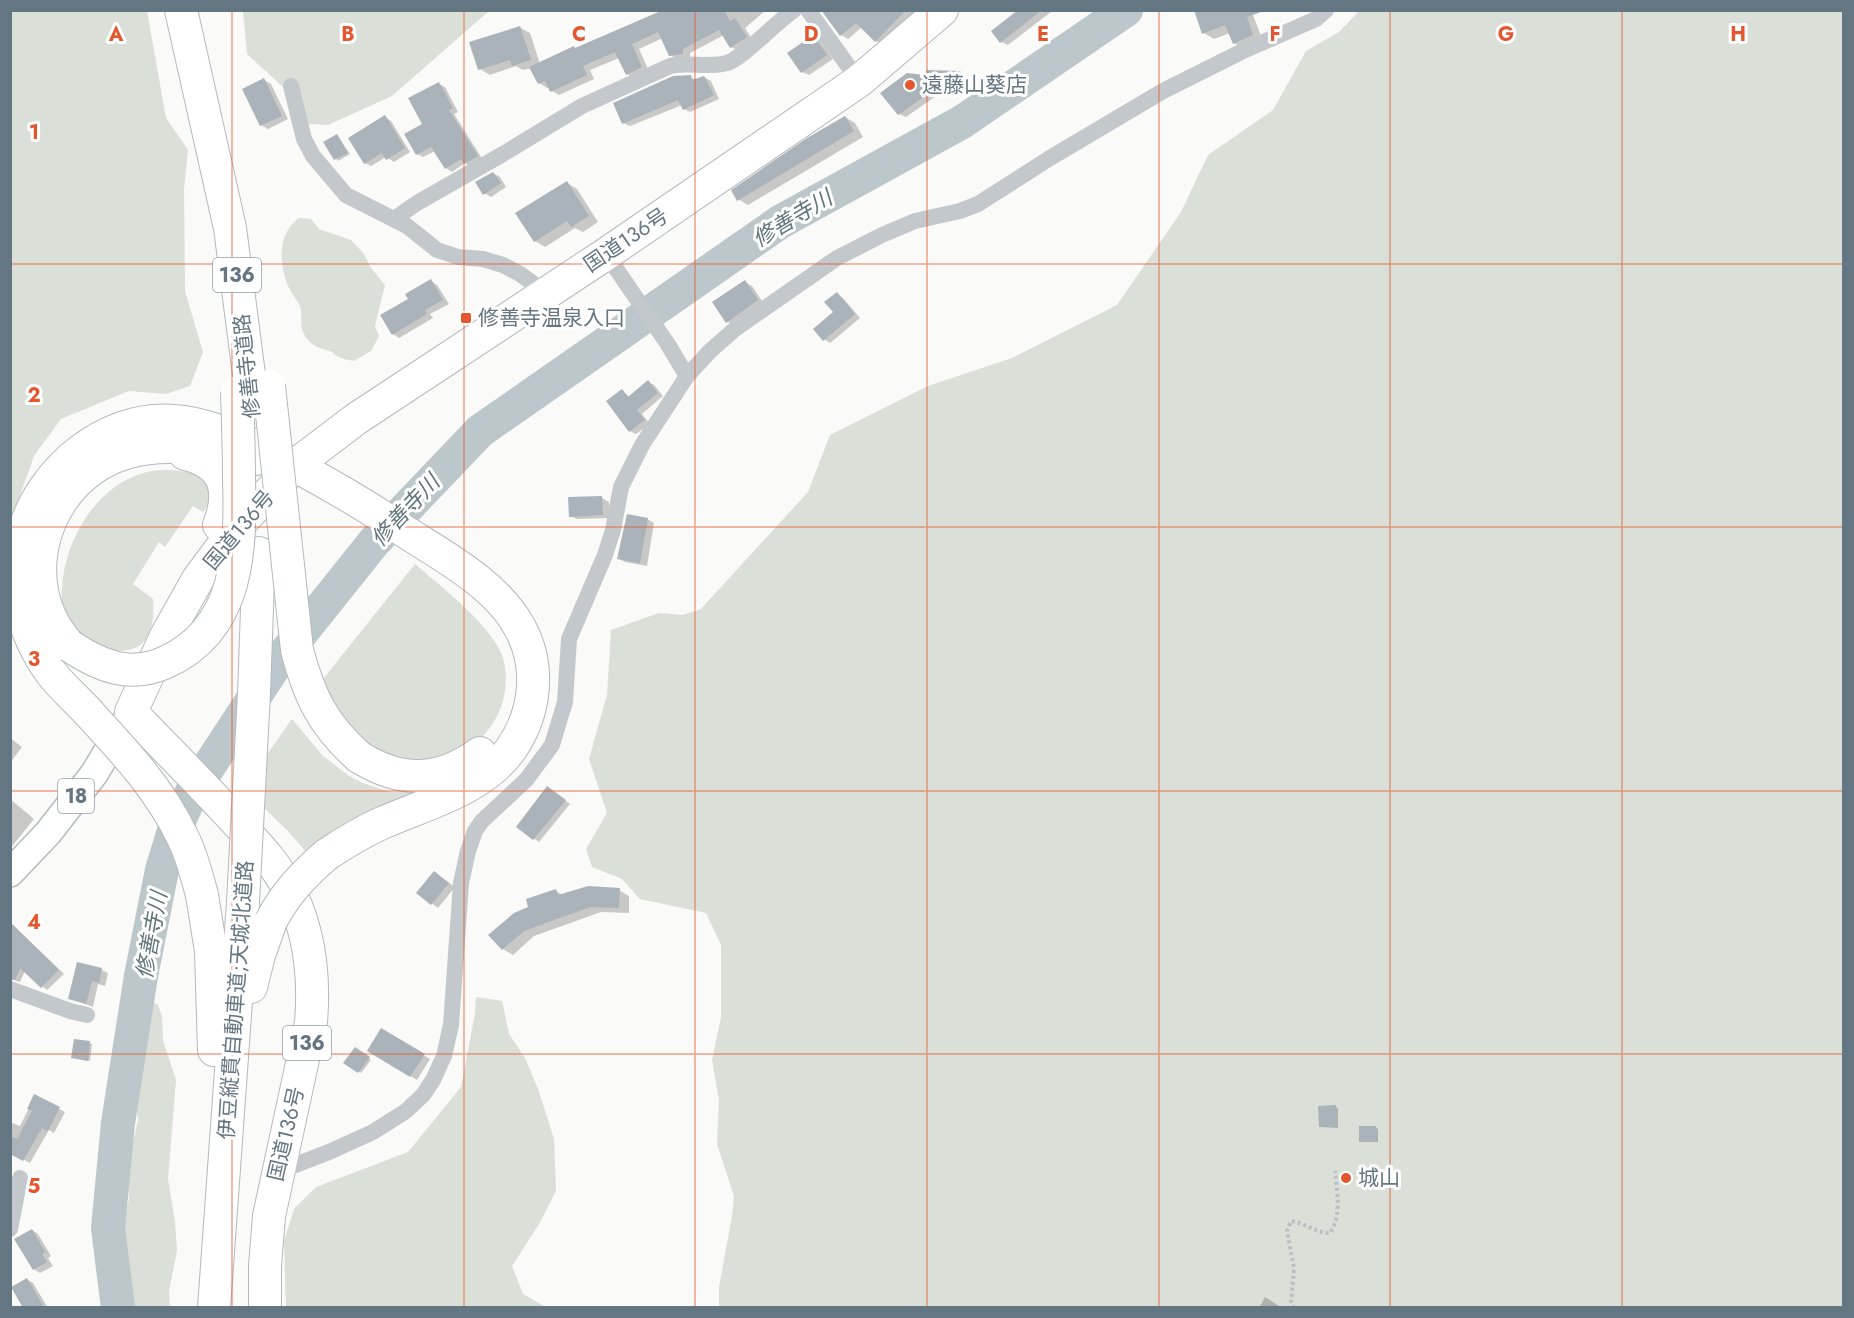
<svg xmlns="http://www.w3.org/2000/svg" width="1854" height="1318" font-family="Jost,'Noto Sans JP',sans-serif">
  <style>
    .green { fill: #dadfd7 }
    .shadow { fill: #0003 }
    .lines { fill: none; stroke-linecap: round; stroke-linejoin: round }
    .river { stroke: #bbc7cb; stroke-width: 34 }
    .building { fill: #aab3b9 }
    .primary-casing { stroke: #b5babe; stroke-width: 30 }
    .highway-casing { stroke: #b4b9bd; stroke-width: 34 }
    .path { stroke: #bbbfc2; stroke-width: 4; stroke-dasharray: 3 3; stroke-linecap: butt }
    .street { stroke: #c3c8cc; stroke-width: 16 }
    .primary { stroke: #fff; stroke-width: 27 }
    .highway { stroke: #fff; stroke-width: 32 }
    .highway-bridge-casing { stroke: #b4b9bd; stroke-width: 34; stroke-linecap: butt }
    .highway-bridge { stroke: #fff; stroke-width: 32 }
    .grid { fill: none; stroke: #e4572e; stroke-width: 1.5; stroke-opacity: 0.55 }
    .poi-dot { fill: #e4572e; stroke: #fff; stroke-width: 2 }
    .labels { text-anchor: middle; stroke-width: 6; stroke-linejoin: round; paint-order: stroke }
    .shield { fill: #fff; stroke: #939fa8; stroke-width: 1.5 }
    .shield-label { font-size: 20px; font-weight: bold; fill: #657683 }
    .poi-label { font-size: 21px; fill: #657683; stroke: #fff; text-anchor: start }
    .street-label { font-size: 21px; fill: #657683; stroke: #fff }
    .water-label { font-size: 22px; font-style: italic; fill: #60757c; stroke: #fff }
    .grid-label { font-size: 20px; text-anchor: middle; font-weight: bold; fill: #e4572e; stroke: #fff; stroke-width: 6; stroke-linejoin: round; paint-order: stroke }
  </style>
  <rect width="100%" height="100%" fill="#fafaf8"/>
  <g class="green">
    <path d="M11,10l136,1 19,107 22,32 -4,39 1,102 18,61 -13,34 -24,8 -37,-3 -68,28 -27,37 -23,65z"/>
    <path d="M243,11h246l-97,85 -64,29 -19,-1 -16,-28 -46,-42z"/>
    <path d="M1359,11h484v1296h-1124v-20l13,-71 2,-20 -17,-52 2,-44 -7,-40 9,-43v-72l-15,-32 -66,-14 -18,-20 -30,-12 -6,-18 21,-36 -18,-54 18,-64 4,-65 48,-17 24,2 18,-6 107,-117 22,-57 98,-49 84,-28 105,-53 64,-93 27,-57 65,-45 33,-59 33,-19z"/>
    <path d="M299,218l12,1 8,10 32,11 13,14 7,14 14,17 -10,41 4,10 -8,15 -17,10c-5,-1 -13,-2 -17,-5 -8,-5 1,-2 -8,-5 -8,-3 -13,-3 -20,-10 -13,-15 -5,-22 -9,-35 -3,-7 -9,-13 -12,-20 -9,-23 -11,-52 11,-68z"/>
    <path d="M170,470c27,3 38,1 41,31l-8,11 -10,-6 -28,41 -6,-5 -26,42 20,15c3,47 -15,58 -60,49 -9,-9 -21,-19 -28,-30 -5,-7 -3,-31 -2,-41 7,-46 37,-93 84,-105 7,-2 16,-2 23,-2z"/>
    <path d="M415,564c25,22 79,63 88,94 9,33 -4,70 -33,88 -6,4 -15,6 -21,8 -7,3 -15,7 -22,8 -17,3 -56,-10 -70,-21 -8,-7 -30,-45 -38,-57z"/>
    <path d="M292,719l31,37 26,20 14,7 27,9h28l-111,61 -19,-22 -25,-24v-47z"/>
    <path d="M476,997l26,4 7,33 16,24 13,31 16,50 2,52 -17,33 -27,42 11,28 23,13h-260l-2,-66 10,-32 22,-22 92,-35 53,-65 14,-74z"/>
    <path d="M155,1003l3,2 4,11 1,24 13,40 -8,99 7,42 2,30 -8,40 1,16h-42l-9,-63 10,-45 -1,-34 10,-45 -3,-25v-26l15,-40 -2,-21z"/>
  </g>
  <g class="shadow">
    <path d="M667,10h99l-21,18 8,13 -14,10 -8,-4 -7,-12 -34,18v5l-12,1 -8,-4 -7,-17 -24,11 10,22 -15,7 -7,-4 -8,-16 -29,12 4,9 -35,16 -7,-4 -2,-5 -3,2 -8,-5 -7,-15 -9,2 -7,-4 -26,9 -10,-6 39,-42 11,6 10,31z"/>
    <path d="M822,10h95l-34,35 -7,-4 -14,-14 -14,12 -7,-4z"/>
    <path d="M1020,10l31,2 -43,33 -7,-3z"/>
    <path d="M1251,10l12,31 -19,8 -10,-6 -4,-10 -16,6 -10,-6z"/>
    <path d="M813,37l7,3 13,19 -24,16 -7,-3z"/>
    <path d="M928,71l32,1 6,3 -60,42 -7,-3z"/>
    <path d="M690,77l6,3 8,-3 7,4 8,18 -29,13 -6,-3 -2,-4 -52,21 -7,-3z"/>
    <path d="M264,80l7,4 17,35 -20,10 -7,-4z"/>
    <path d="M439,84l6,3 13,25 -4,2 29,46 -12,7 -6,-4 -13,9 -6,-4 -11,-17 -12,6 -6,-3z"/>
    <path d="M385,117l6,4 19,31 -16,10 -8,-5 -15,9 -6,-3z"/>
    <path d="M845,117l10,6 8,14 -115,68 -10,-6z"/>
    <path d="M337,135l13,19 -12,7 -13,-19z"/>
    <path d="M493,173l7,4 6,10 -15,10 -7,-4z"/>
    <path d="M567,183l10,6 21,33 -15,10 -8,-4 -30,19 -10,-6z"/>
    <path d="M431,281l6,4 12,19 -19,10 3,4 -34,20 -6,-4 17,-35z"/>
    <path d="M745,282l7,4 12,18 -31,21 -6,-4z"/>
    <path d="M837,294l6,4 17,20 -30,25 -6,-4 11,-26z"/>
    <path d="M648,382l6,3 9,11 -21,18 8,10 -14,10 -6,-3 -8,-40 8,6z"/>
    <path d="M602,498l7,4v16l-32,1 -7,-3z"/>
    <path d="M647,519l7,4 -7,43 -22,-4 -6,-3z"/>
    <path d="M10,738l12,9 -12,16z"/>
    <path d="M552,791l18,13 -31,38 -21,-15z"/>
    <path d="M10,799l24,20 -24,30z"/>
    <path d="M435,873l20,14 -17,21 -20,-15z"/>
    <path d="M619,890l10,6v17l-28,-1 -67,24 -21,19 -10,-6 27,-41 26,-17 7,4z"/>
    <path d="M10,922l54,52 -17,16 -22,-19 -5,11 -10,-3z"/>
    <path d="M79,964l23,6 6,3 -3,13 -7,-2 -5,23 -23,-9z"/>
    <path d="M381,1030l49,29 -13,21 -48,-29z"/>
    <path d="M90,1043l2,1 -2,17 -17,-3z"/>
    <path d="M355,1049l16,11 -10,13 -16,-11z"/>
    <path d="M35,1096l30,16 -11,21 -5,-3 -19,33 -20,-11v-30l10,4z"/>
    <path d="M1335,1107l3,1v20l-18,-1z"/>
    <path d="M1375,1127l3,2v13l-18,-1z"/>
    <path d="M32,1230l6,4 13,22 -3,2 5,8 -13,7 -6,-4z"/>
    <path d="M27,1280l6,3 15,25h-24z"/>
    <path d="M1265,1297l14,9 -1,2h-19z"/>
  </g>
  <g class="lines">
    <path class="river" d="M118,1308l-10,-80 10,-105 23,-147 21,-106 11,-36 19,-42 82,-125 100,-125 106,-111 300,-209 182,-100 164,-112"/>
  </g>
  <g class="building">
    <path d="M663,10h61l6,11 5,-3 12,19 -17,11 -11,-18 -36,19v5l-14,2 -11,-24 -26,12 10,23 -16,8 -11,-23 -32,14 4,9 -37,17 -5,-11 -7,3 -9,-17 45,-21 1,2z"/>
    <path d="M821,10h85l-31,32 -19,-19 -16,13z"/>
    <path d="M1018,10h24l-42,33 -9,-12z"/>
    <path d="M1194,10h66l1,2 -14,5 6,18 -20,9 -8,-19 -23,9z"/>
    <path d="M520,26l11,34 -19,6 -2,-6 -32,10 -9,-28z"/>
    <path d="M813,35l14,20 -26,18 -14,-20z"/>
    <path d="M927,70l34,1 -63,44 -18,-22 27,-20 17,2z"/>
    <path d="M691,75l1,5 12,-4 10,19 -31,15 -5,-10 -56,24 -9,-21 60,-27z"/>
    <path d="M264,78l18,38 -22,10 -18,-37z"/>
    <path d="M439,82l14,26 -4,2 29,46 -14,8 -3,-5 -16,10 -14,-22 -15,8 -12,-21 18,-10 -14,-26z"/>
    <path d="M385,115l20,33 -19,12 -4,-7 -18,11 -16,-26z"/>
    <path d="M845,116l9,15 -117,70 -6,-11 76,-52z"/>
    <path d="M337,134l11,19 -14,7 -11,-18z"/>
    <path d="M493,172l8,11 -18,12 -8,-13z"/>
    <path d="M567,181l22,35 -18,11 -4,-6 -33,21 -19,-29z"/>
    <path d="M431,279l12,21 -18,10 2,4 -35,21 -12,-20 28,-16 -3,-5z"/>
    <path d="M745,280l13,20 -32,23 -14,-21z"/>
    <path d="M837,292l18,22 -32,27 -10,-12 20,-17 -9,-10z"/>
    <path d="M648,380l10,13 -21,17 8,10 -16,12 -23,-31 16,-12 6,8z"/>
    <path d="M602,496l1,19 -34,2 -1,-20z"/>
    <path d="M627,514l21,4 -8,45 -23,-4z"/>
    <path d="M547,786l19,14 -33,40 -17,-13z"/>
    <path d="M434,871l15,12 -18,22 -15,-12z"/>
    <path d="M588,886l32,2 -1,20 -29,-1 -66,24 -22,19 -14,-15 26,-22 14,-6 -2,-8 30,-10 2,6z"/>
    <path d="M10,922l49,48 -18,18 -21,-20 -5,12 -5,-1z"/>
    <path d="M77,962l25,6 -3,15 -7,-2 -6,23 -18,-5z"/>
    <path d="M381,1028l44,26 -15,23 -43,-26z"/>
    <path d="M74,1039l16,2 -2,20 -17,-3z"/>
    <path d="M355,1047l15,10 -12,16 -15,-10z"/>
    <path d="M34,1094l26,13 -12,24 -6,-3 -19,33 -13,-7v-18l7,3 15,-28 -5,-2z"/>
    <path d="M1336,1105v22h-17l-1,-21z"/>
    <rect x="1359" y="1126" width="17" height="16"/>
    <path d="M32,1229l13,23 -3,2 5,8 -14,8 -19,-31z"/>
    <path d="M27,1278l13,22 4,8h-21l-12,-21z"/>
  </g>
  <g class="lines">
    <defs>
      <path id="primary" d="M10,873l38,-40 46,-59 30,-50"/>
      <g id="highway">
        <path d="M181,10l49,218 21,162"/>
        <path d="M185,454c39,9 48,35 34,71"/>
        <path d="M70,646c-60,-64 -24,-172 59,-194 42,-12 86,0 128,7"/>
        <path d="M254,693l5,-140"/>
        <path d="M88,712c-12,-13 -26,-25 -36,-38 -31,-42 -43,-93 -28,-143 9,-31 30,-60 56,-80 73,-55 134,-26 206,10 40,21 78,43 115,68 40,26 96,55 119,99 21,38 16,85 -9,121 -29,41 -86,55 -129,74 -20,9 -38,20 -56,32"/>
        <path d="M359,757c42,26 80,26 121,-4"/>
        <path d="M202,895l9,56 3,99"/>
        <path d="M251,987l8,-32 12,-34"/>
        <path d="M214,1308l29,-405"/>
        <path d="M265,1308v-42l4,-50 42,-194c4,-49 -2,-98 -27,-141 -11,-20 -27,-36 -42,-53 -36,-40 -74,-77 -111,-116l35,-76 32,-57 41,-55 55,-58 62,-47 250,-165 253,-173 83,-71"/>
      </g>
    </defs>
    <use href="#primary" class="primary-casing"/>
    <use href="#highway" class="highway-casing"/>
    <path class="path" d="M1294,1308l-3,-6 3,-34 -7,-37 4,-10c15,2 24,12 39,12 12,-17 7,-42 5,-62"/>
    <g class="street">
      <path d="M808,10l51,71"/>
      <path d="M291,86l13,53 9,17 33,39 61,31 30,24 21,7 25,2 20,6 17,9 26,19"/>
      <path d="M394,219l23,-16 86,-49 79,-48 88,-40c19,-4 39,2 57,-3 16,-5 49,-41 67,-53"/>
      <path d="M606,254l61,89 20,33"/>
      <path d="M10,989l60,22 17,4"/>
      <path d="M277,1172l52,-20 44,-20 33,-21 17,-16 10,-15 11,-24 7,-31 10,-142 7,-32 7,-20 7,-10 44,-41 26,-35 13,-43 4,-63 36,-84 8,-25 8,-43 21,-42 45,-69 23,-25 25,-22 102,-71 45,-23 33,-14 45,-10 18,-7 72,-46 113,-67 78,-39 75,-33 10,-9"/>
      <path d="M10,1229l10,-51"/>
    </g>
    <use href="#primary" class="primary"/>
    <use href="#highway" class="highway"/>
    <defs>
      <g id="highway-bridge">
        <path d="M269,386l28,264c12,46 26,75 62,107"/>
        <path d="M70,646c30,20 59,32 94,17 76,-33 77,-114 75,-185 0,-28 -1,-57 -2,-86"/>
        <path d="M88,712c36,39 72,77 95,126 9,18 14,38 19,57"/>
        <path d="M243,903l11,-210"/>
        <path d="M271,921c14,-27 32,-46 55,-66"/>
      </g>
    </defs>
    <use href="#highway-bridge" class="highway-bridge-casing"/>
    <use href="#highway-bridge" class="highway-bridge"/>
  </g>
  <path class="grid" d="M232,10v1298M464,10v1298M695,10v1298M927,10v1298M1159,10v1298M1390,10v1298M1622,10v1298M10,264h1834M10,527h1834M10,791h1834M10,1054h1834"/>
  <g class="poi-dot">
    <circle cx="910" cy="85" r="6"/>
    <rect x="460" y="312" width="12" height="12" rx="3"/>
    <circle cx="1346" cy="1178" r="6"/>
  </g>
  <g class="labels">
    <g class="shield">
      <rect x="213" y="258" width="48" height="34" rx="4.5"/>
      <rect x="58" y="779" width="36" height="34" rx="4.5"/>
      <rect x="283" y="1026" width="48" height="34" rx="4.5"/>
    </g>
    <g class="shield-label">
      <text x="237" y="282">136</text>
      <text x="76" y="803">18</text>
      <text x="307" y="1050">136</text>
    </g>
    <g class="poi-label">
      <text x="922" y="92">遠藤山葵店</text>
      <text x="478" y="325">修善寺温泉入口</text>
      <text x="1358" y="1185">城山</text>
    </g>
    <g class="street-label">
      <text transform="translate(626 240) rotate(-34)" y="7">国道136号</text>
      <text transform="translate(247 366) rotate(-96)" y="7">修善寺道路</text>
      <text transform="translate(239 530) rotate(-50)" y="7">国道136号</text>
      <text transform="translate(236 1000) rotate(-86)" y="7">伊豆縦貫自動車道;天城北道路</text>
      <text transform="translate(286 1134) rotate(-77)" y="7">国道136号</text>
    </g>
    <g class="water-label">
      <text transform="translate(792 218) rotate(-31)" y="8">修善寺川</text>
      <text transform="translate(405 510) rotate(-47)" y="8">修善寺川</text>
      <text transform="translate(151 935) rotate(-80)" y="8">修善寺川</text>
    </g>
  </g>
  <g class="grid-label">
    <text x="116" y="41">A</text>
    <text x="348" y="41">B</text>
    <text x="579" y="41">C</text>
    <text x="811" y="41">D</text>
    <text x="1043" y="41">E</text>
    <text x="1275" y="41">F</text>
    <text x="1506" y="41">G</text>
    <text x="1738" y="41">H</text>
    <text x="34" y="139">1</text>
    <text x="34" y="402">2</text>
    <text x="34" y="666">3</text>
    <text x="34" y="929">4</text>
    <text x="34" y="1193">5</text>
  </g>
  <rect width="1854" height="1318" fill="none" stroke="#657683" stroke-width="24"/>
</svg>
